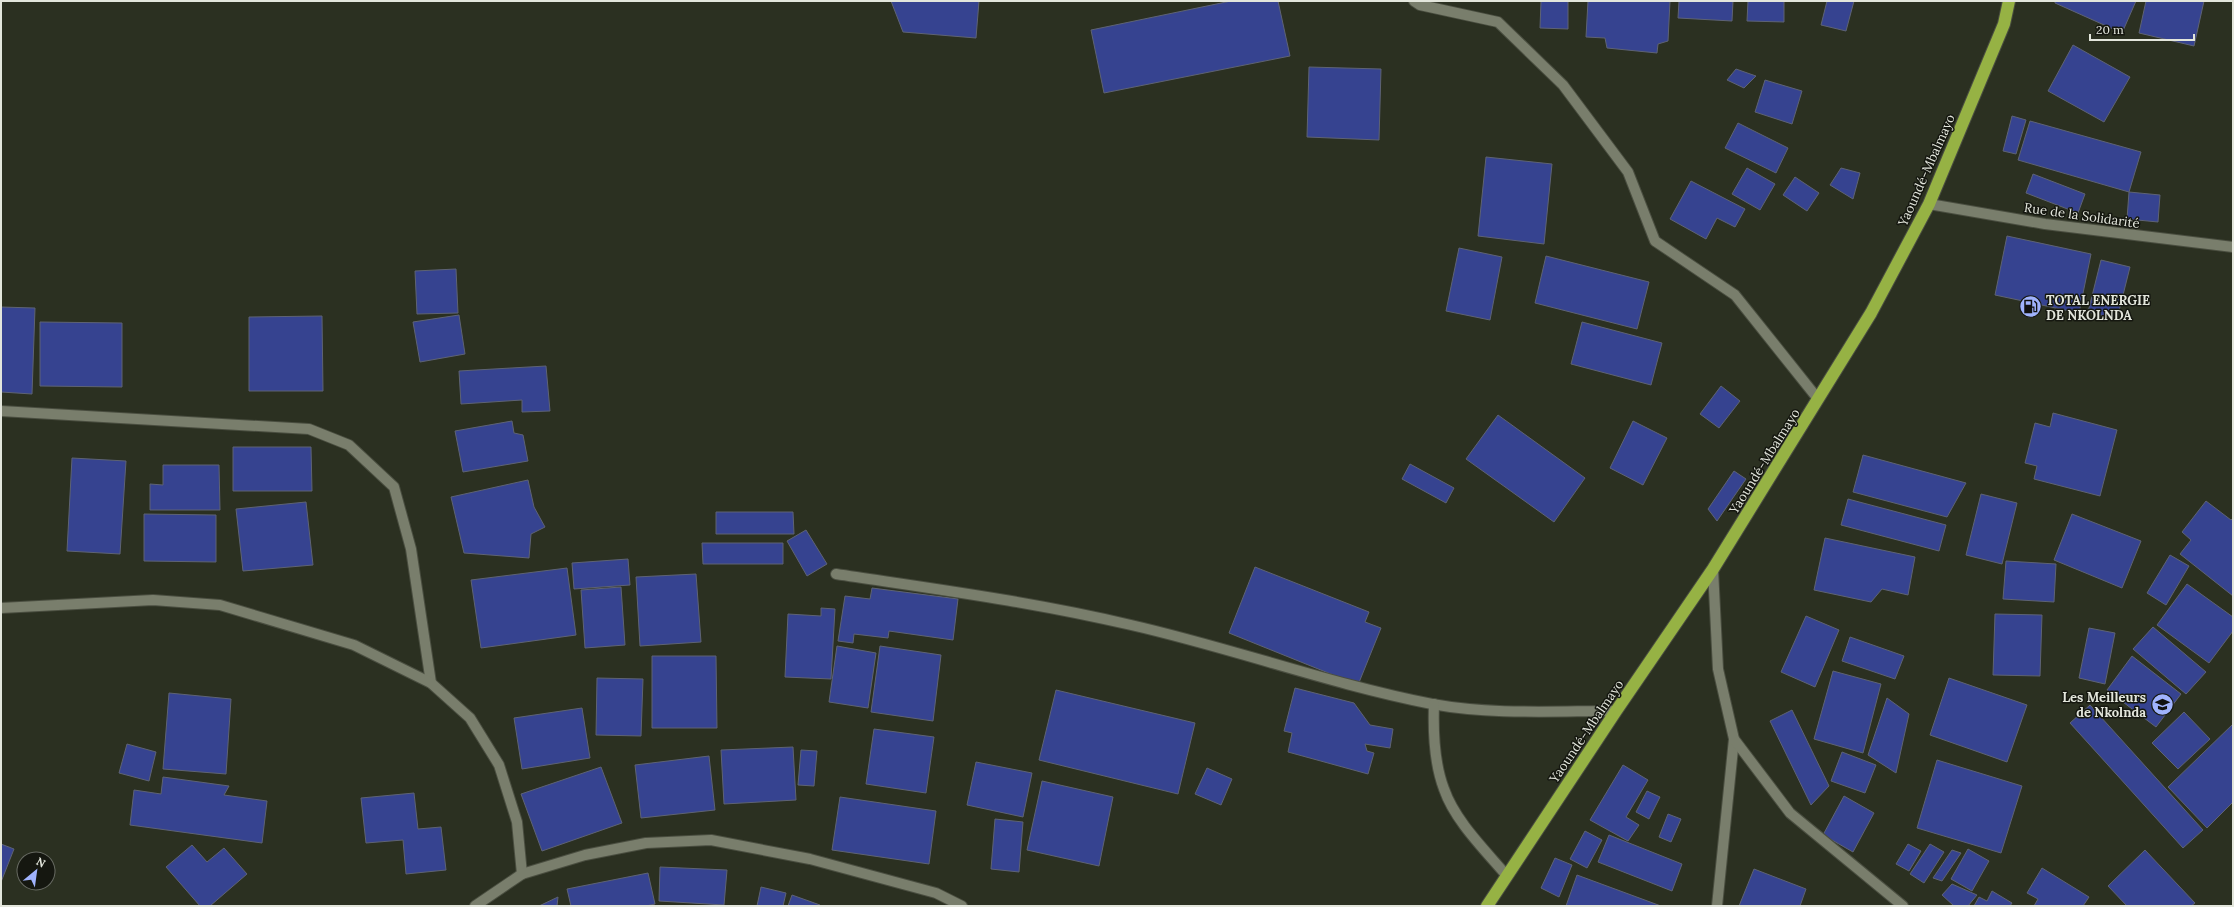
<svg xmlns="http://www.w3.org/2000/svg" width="2234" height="907" font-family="Lora,serif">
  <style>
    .building { fill: #364390; stroke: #5e6374 }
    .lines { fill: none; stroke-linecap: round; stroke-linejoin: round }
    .street-casing { stroke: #4a4e40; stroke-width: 12 }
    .secondary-casing { stroke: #4a4e40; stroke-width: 12 }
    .highway-casing { stroke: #4a4e40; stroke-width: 14 }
    .street { stroke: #797e6c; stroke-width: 10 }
    .secondary { stroke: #797e6c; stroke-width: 10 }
    .highway { stroke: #96b244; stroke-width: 12 }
    .labels { text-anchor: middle; stroke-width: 3; stroke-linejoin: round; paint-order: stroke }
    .street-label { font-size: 13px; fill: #e3e6dc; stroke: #151710 }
    .poi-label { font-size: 13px; font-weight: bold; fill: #e3e6dc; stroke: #151710; text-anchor: start }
  </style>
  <rect width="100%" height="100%" fill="#2b3021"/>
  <g class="building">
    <path d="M891,1h88l-3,37 -73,-6z"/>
    <path d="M1231,1h47l12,55 -186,37 -13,-63z"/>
    <path d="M1541,1h27v28l-28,-1z"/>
    <path d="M1588,1h82l-2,40 -10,3 -1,9 -50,-5 -2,-10 -19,-1z"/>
    <path d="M1679,1h54l-1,20 -54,-3z"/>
    <path d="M1748,1h36v21l-37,-1z"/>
    <path d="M1827,1h27l-8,30 -25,-6z"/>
    <path d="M2055,1h81l-14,32 -67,-30z"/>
    <path d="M2146,1h58l-10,45 -55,-13z"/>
    <path d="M2073,45l57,32 -26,45 -56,-31z"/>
    <path d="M1309,67l72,2 -2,71 -72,-3z"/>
    <path d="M1736,69l20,7 -12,12 -17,-8z"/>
    <path d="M1765,80l37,11 -10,33 -37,-12z"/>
    <path d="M2012,116l14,4 -10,34 -13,-3z"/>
    <path d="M2030,121l111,31 -12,40 -111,-32z"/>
    <path d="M1738,123l50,25 -12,25 -51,-25z"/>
    <path d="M1486,157l66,7 -8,80 -66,-8z"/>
    <path d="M1747,168l28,16 -15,26 -28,-16z"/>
    <path d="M1841,168l19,5 -7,26 -23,-14z"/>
    <path d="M2033,174l52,20 -7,19 -52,-20z"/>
    <path d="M1795,177l24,16 -12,18 -24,-16z"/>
    <path d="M1691,181l54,28 -10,18 -18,-9 -11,21 -36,-20z"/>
    <path d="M2129,192l31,3 -2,27 -31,-3z"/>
    <path d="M2007,236l84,18 -12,59 -84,-18z"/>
    <path d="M1459,248l43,9 -12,63 -44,-9z"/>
    <path d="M1546,256l103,26 -12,47 -102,-26z"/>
    <path d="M2101,260l29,7 -13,52 -29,-7z"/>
    <path d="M456,269l2,44 -41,1 -2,-43z"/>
    <path d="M1,307l34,1 -3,86 -31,-2z"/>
    <path d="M459,315l6,39 -45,8 -7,-40z"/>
    <path d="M322,316l1,75h-74v-74z"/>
    <path d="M40,322l82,1v64l-82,-1z"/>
    <path d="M1582,322l80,21 -11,42 -80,-21z"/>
    <path d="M546,366l4,45 -28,1v-12l-61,4 -2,-33z"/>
    <path d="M1721,386l19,15 -21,27 -19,-14z"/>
    <path d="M2053,413l64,17 -17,66 -66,-17 3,-13 -12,-3 10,-40 15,4z"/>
    <path d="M1498,415l87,63 -31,44 -88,-63z"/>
    <path d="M512,421l2,12 9,2 5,26 -65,11 -8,-41z"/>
    <path d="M1633,421l34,17 -24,47 -33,-17z"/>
    <path d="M233,447h78l1,44h-79z"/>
    <path d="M1863,455l103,28 -19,34 -94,-25z"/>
    <path d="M72,458l54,3 -6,93 -53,-3z"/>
    <path d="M1410,464l44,24 -8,15 -44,-24z"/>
    <path d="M163,465h56l1,45h-70v-26l13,1z"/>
    <path d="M1734,471l12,8 -29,42 -9,-12z"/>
    <path d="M528,480l6,27 11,20 -14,7 -2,24 -65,-5 -13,-56z"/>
    <path d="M1981,494l36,9 -15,61 -36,-9z"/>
    <path d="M1848,499l98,26 -7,26 -98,-26z"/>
    <path d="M2206,501l25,19 2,-2v78l-53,-42 11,-14 -9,-8z"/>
    <path d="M306,502l7,63 -70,6 -7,-62z"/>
    <path d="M716,512h77l1,22h-78z"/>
    <path d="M144,514l72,1v47l-72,-1z"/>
    <path d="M2072,514l69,27 -19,47 -68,-28z"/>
    <path d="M806,530l21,34 -20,12 -20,-35z"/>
    <path d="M1825,538l90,19 -7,38 -26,-6 -11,13 -57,-12z"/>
    <path d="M702,543h81v21h-80z"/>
    <path d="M2170,555l19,11 -23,39 -19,-12z"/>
    <path d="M628,559l2,26 -56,4 -2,-26z"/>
    <path d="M2006,561l50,3 -2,38 -51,-3z"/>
    <path d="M1255,567l114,45 -4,10 16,6 -23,57 -129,-52z"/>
    <path d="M567,568l9,67 -95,13 -10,-68z"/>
    <path d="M696,574l5,68 -61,4 -4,-69z"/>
    <path d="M2187,584l46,33v14l-24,32 -52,-38z"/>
    <path d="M621,587l4,58 -40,3 -4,-58z"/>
    <path d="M872,588l86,11 -5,41 -64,-9 -1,7 -34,-4 -1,9 -15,-2 7,-45 25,3z"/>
    <path d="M821,608l14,1 -4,70 -46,-2 3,-63 33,2z"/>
    <path d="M1995,614l47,1 -2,61 -47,-1z"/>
    <path d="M1806,616l33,14 -24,57 -34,-15z"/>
    <path d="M2153,627l53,45 -20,22 -53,-45z"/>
    <path d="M2089,628l26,5 -10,51 -26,-6z"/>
    <path d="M1850,637l54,19 -9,23 -53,-18z"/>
    <path d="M837,646l39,7 -8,55 -39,-6z"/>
    <path d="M880,646l61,9 -8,66 -62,-9z"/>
    <path d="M652,656h64l1,72h-65z"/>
    <path d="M2132,656l49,38 -25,33 -49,-37z"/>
    <path d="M1833,671l48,13 -18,69 -49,-14z"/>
    <path d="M597,678l46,1 -2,57 -45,-1z"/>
    <path d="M1949,678l78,27 -20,57 -77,-27z"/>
    <path d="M1295,688l59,15 16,22 23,4 -3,19 -25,-4 2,7 7,2 -6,21 -80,-22 4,-19 -8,-2z"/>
    <path d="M1056,690l139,33 -17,71 -139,-34z"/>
    <path d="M169,693l62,6 -5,75 -63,-5z"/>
    <path d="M1887,698l22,16 -13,59 -28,-18z"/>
    <path d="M2090,705l113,125 -20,18 -113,-125z"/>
    <path d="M582,708l8,50 -68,11 -8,-51z"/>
    <path d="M1792,710l37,76 -18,19 -41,-84z"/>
    <path d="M2184,712l26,27 -32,30 -26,-26z"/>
    <path d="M2233,724v78l-26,26 -39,-41z"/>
    <path d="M874,729l60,8 -8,56 -60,-9z"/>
    <path d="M127,744l29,8 -7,29 -30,-8z"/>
    <path d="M793,747l3,53 -72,4 -3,-54z"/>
    <path d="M801,750l16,1 -3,35 -16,-1z"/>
    <path d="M1842,752l34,13 -11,28 -34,-12z"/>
    <path d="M709,756l6,54 -74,8 -6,-53z"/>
    <path d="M1937,760l85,26 -21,67 -84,-25z"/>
    <path d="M976,762l56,11 -9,44 -56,-12z"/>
    <path d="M1623,765l25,15 -22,37 13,8 -11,16 -38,-21z"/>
    <path d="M601,767l21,56 -80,28 -21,-57z"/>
    <path d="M1207,768l25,11 -11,26 -26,-11z"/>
    <path d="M163,777l66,9 -5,9 43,6 -5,42 -132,-18 4,-35 27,4z"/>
    <path d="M1042,781l71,16 -14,69 -72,-16z"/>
    <path d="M1647,791l13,6 -11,22 -13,-7z"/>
    <path d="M414,793l4,36 23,-2 5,43 -40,4 -3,-34 -37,3 -5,-45z"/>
    <path d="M1844,796l30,17 -21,39 -30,-17z"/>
    <path d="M840,797l96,14 -7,53 -97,-14z"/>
    <path d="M1668,814l13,5 -10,23 -12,-5z"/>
    <path d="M995,819l28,3 -4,50 -28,-3z"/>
    <path d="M1585,831l17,9 -15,28 -17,-9z"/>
    <path d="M1609,835l73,29 -10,27 -74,-29z"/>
    <path d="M1,844l13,5 -13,33z"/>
    <path d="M1908,844l13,7 -12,20 -13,-7z"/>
    <path d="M1930,844l14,8 -20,31 -14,-9z"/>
    <path d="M192,845l15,17 17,-14 23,26 -37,32h-10l-34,-39z"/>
    <path d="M1968,849l21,12 -17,30 -21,-12z"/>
    <path d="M1952,850l9,3 -19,28 -9,-3z"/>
    <path d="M2145,850l50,53 -4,3h-64l-19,-20z"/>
    <path d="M1555,858l17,7 -13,32 -18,-9z"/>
    <path d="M660,867l67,3 -3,35 -65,-4z"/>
    <path d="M2042,868l47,29 -6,9h-49l4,-7 -11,-6z"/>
    <path d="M1754,869l52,20 -6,17h-61z"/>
    <path d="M648,873l7,31 -9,2h-75l-4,-17z"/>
    <path d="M1577,875l84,31h-95z"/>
    <path d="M1952,884l25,11 -9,11h-14l-12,-11z"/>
    <path d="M761,887l25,6 -3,13h-26z"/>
    <path d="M1992,891l20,12 -2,3h-36l5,-9 8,4z"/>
    <path d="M792,895l28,10v1h-32z"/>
    <path d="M558,897l-1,9h-18z"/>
  </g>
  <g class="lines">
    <defs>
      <g id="street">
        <path d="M1414,1l6,4 78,17 65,63 65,87 27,69 80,54 83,104"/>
        <path d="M1929,204l116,20 188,23"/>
        <path d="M1,411l308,18 40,16 45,42 17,62 20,134"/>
        <path d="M836,574c99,15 198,28 295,51 101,23 199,59 301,79 60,11 123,7 184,7"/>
        <path d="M1,608l152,-8 67,5 134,40 77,38 39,35 29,47 18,57 5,52"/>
        <path d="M1434,704c-1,28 0,59 10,85 11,32 41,61 63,87"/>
        <path d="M475,906l47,-32 63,-19 61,-12 65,-3 99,19 126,34 26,13"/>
        <path d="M1717,906l17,-167"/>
      </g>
      <path id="secondary" d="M1713,569l5,100 16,70 56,74 113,93"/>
      <path id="highway" d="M1487,906l129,-195 97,-142 158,-256 58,-109 75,-180 5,-23"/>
    </defs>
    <use href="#street" class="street-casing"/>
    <use href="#secondary" class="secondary-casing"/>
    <use href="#highway" class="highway-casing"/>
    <use href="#street" class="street"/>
    <use href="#secondary" class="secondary"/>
    <use href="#highway" class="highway"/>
  </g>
  <defs>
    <symbol id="fuel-disc" viewBox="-11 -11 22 22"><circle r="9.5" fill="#a0b3fd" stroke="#151710"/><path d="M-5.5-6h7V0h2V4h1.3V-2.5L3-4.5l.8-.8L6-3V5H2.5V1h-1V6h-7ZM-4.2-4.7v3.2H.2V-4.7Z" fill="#111"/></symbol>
    <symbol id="school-disc" viewBox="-11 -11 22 22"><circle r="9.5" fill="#a0b3fd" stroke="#151710"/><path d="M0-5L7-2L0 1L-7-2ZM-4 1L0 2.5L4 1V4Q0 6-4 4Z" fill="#111"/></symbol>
  </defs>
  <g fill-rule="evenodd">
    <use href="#fuel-disc" x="2018" y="294" width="25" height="25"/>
    <use href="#school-disc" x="2150" y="692" width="25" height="25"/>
  </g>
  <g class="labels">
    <g class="street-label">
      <text transform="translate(1926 170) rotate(-66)" y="5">Yaoundé-Mbalmayo</text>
      <text transform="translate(2082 215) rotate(8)" y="5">Rue de la Solidarité</text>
      <text transform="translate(1764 461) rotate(-58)" y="5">Yaoundé-Mbalmayo</text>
      <text transform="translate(1586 731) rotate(-56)" y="5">Yaoundé-Mbalmayo</text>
    </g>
    <g class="poi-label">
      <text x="2046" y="305">TOTAL ENERGIE<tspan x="2046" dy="15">DE NKOLNDA</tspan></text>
      <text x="2146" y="702" text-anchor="end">Les Meilleurs<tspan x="2146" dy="15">de Nkolnda</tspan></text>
    </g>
  </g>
  <rect width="2234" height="907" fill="none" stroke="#e3e6dc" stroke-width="4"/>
  <g transform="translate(36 871) rotate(29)"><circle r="19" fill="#151710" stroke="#676a62"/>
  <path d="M0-3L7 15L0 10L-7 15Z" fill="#a0b3fd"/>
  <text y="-6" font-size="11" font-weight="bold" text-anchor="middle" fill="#e3e6dc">N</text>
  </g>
  <path d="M2090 34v6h104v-6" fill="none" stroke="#e3e6dc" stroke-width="2"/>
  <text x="2096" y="34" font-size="12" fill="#e3e6dc" stroke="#151710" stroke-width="3" paint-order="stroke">20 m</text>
</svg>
